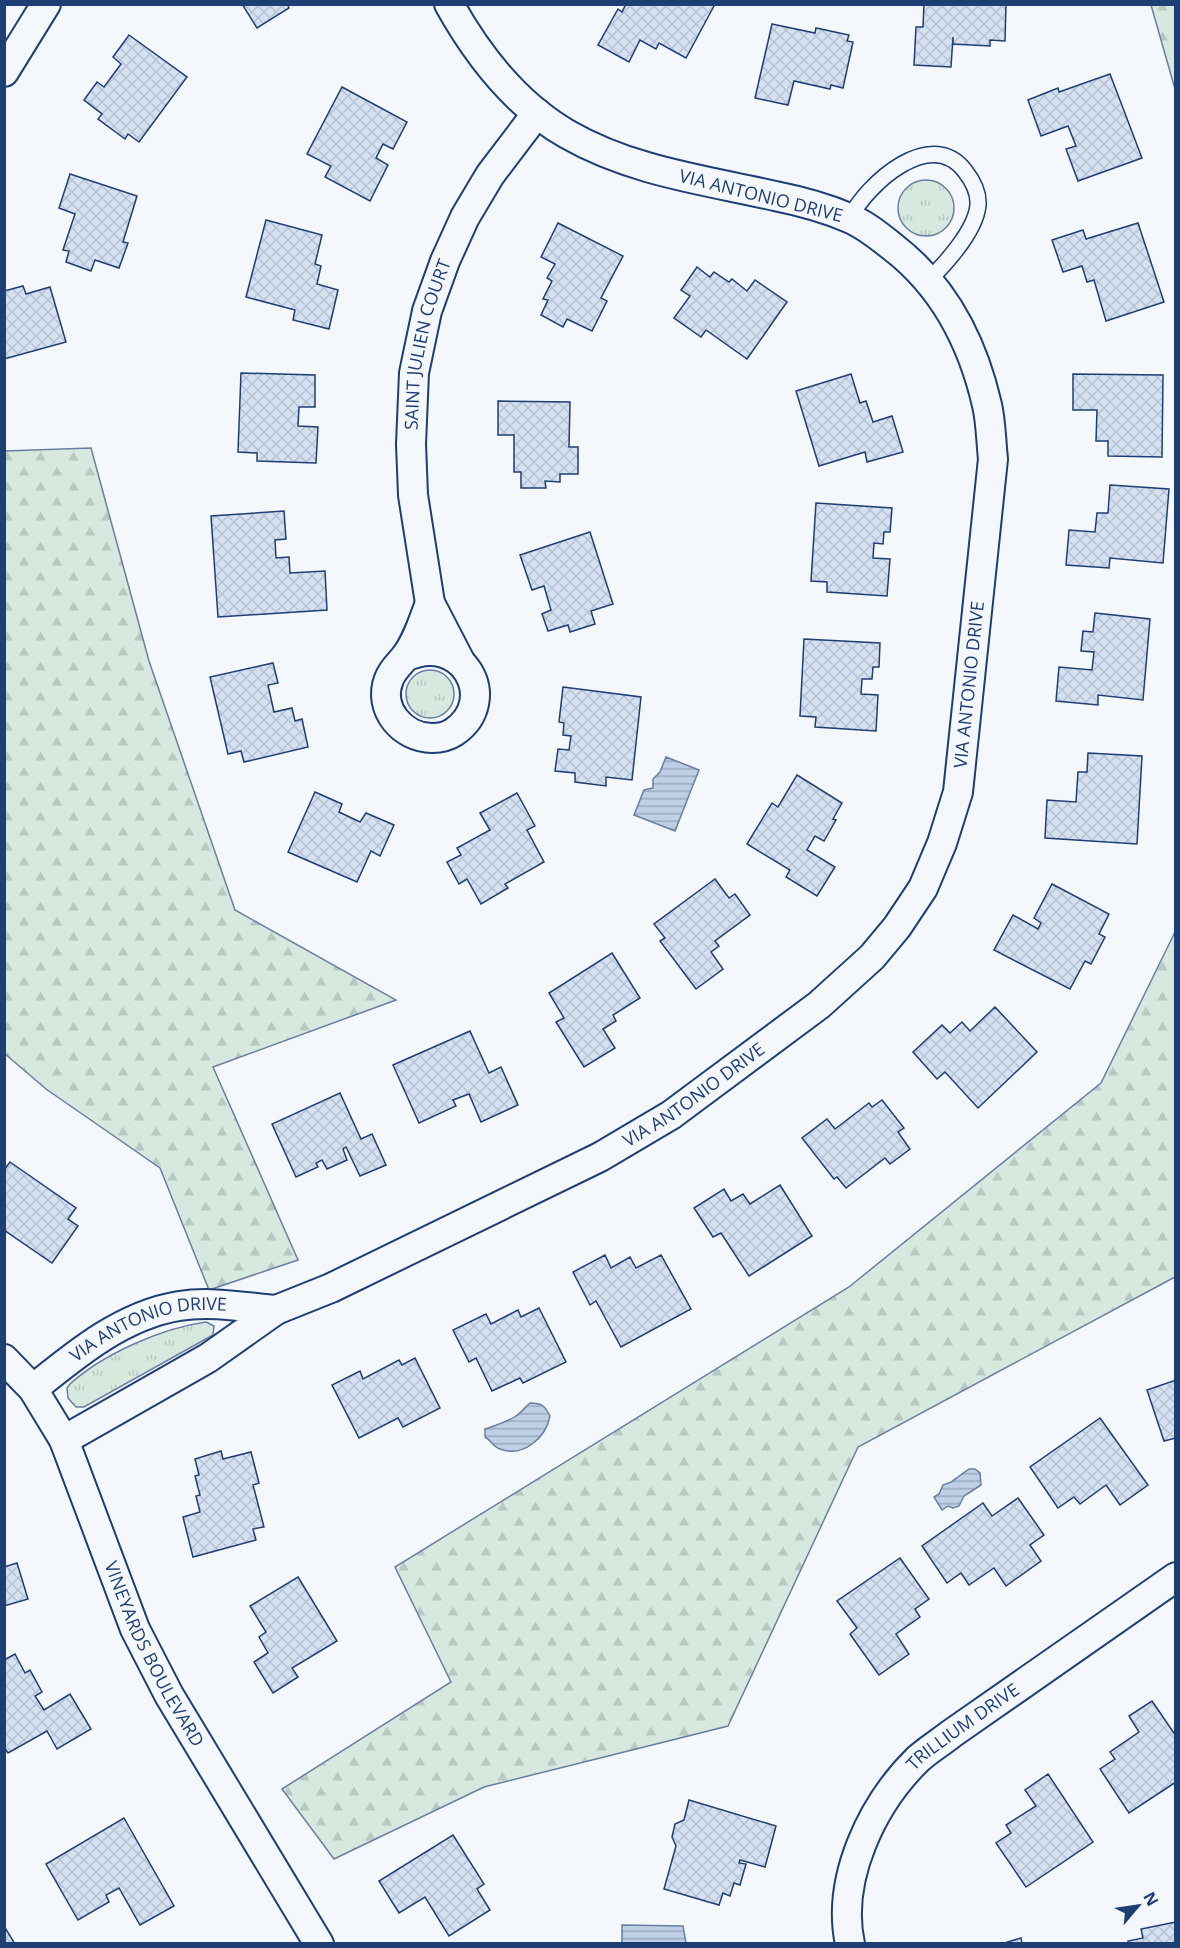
<svg xmlns="http://www.w3.org/2000/svg" width="1180" height="1948" font-family="'Open Sans',sans-serif">
  <style>
    .grass { fill: url(#grass-tufts); stroke: #687fa3; stroke-width: 1.5 }
    .forest { fill: url(#forest-firs); stroke: #687fa3; stroke-width: 1.5 }
    .water { fill: url(#water-rules); stroke: #687fa3; stroke-width: 1.5 }
    .building { fill: url(#building-cross-hatch); stroke: #1d3f73; stroke-width: 1.5 }
    .lines { fill: none; stroke-linecap: round; stroke-linejoin: round }
    .service-casing { stroke: #1d3f73; stroke-width: 18 }
    .minor-casing { stroke: #1d3f73; stroke-width: 32 }
    .service { stroke: #f4f7fb; stroke-width: 15 }
    .minor { stroke: #f4f7fb; stroke-width: 28 }
    .labels { text-anchor: middle; stroke-width: 4.5; stroke-linejoin: round; paint-order: stroke }
    .street-label { font-size: 18px; fill: #1d3f73; stroke: #f4f7fb }
  </style>
  <defs>
    <pattern id="grass-tufts" width="24" height="20" patternUnits="userSpaceOnUse" patternTransform="scale(1.5)"><rect width="24" height="20" fill="#d7e8df"/><path d="M3 7l-1-3M5 7V3M7 7l1-3M15 17l-1-3M17 17v-4M19 17l1-3" fill="none" stroke="#b8c8c3"/></pattern>
    <pattern id="forest-firs" width="22" height="20" patternUnits="userSpaceOnUse" patternTransform="scale(1.5)"><rect width="22" height="20" fill="#d7e8df"/><path d="M5 1l3.5 6h-7zM16 11l3.5 6h-7z" fill="#b8c8c3"/></pattern>
    <pattern id="water-rules" width="6" height="5" patternUnits="userSpaceOnUse" patternTransform="scale(1.5)"><rect width="6" height="5" fill="#bed0e5"/><path d="M0 2.5h6" fill="none" stroke="#9aaabe"/></pattern>
    <pattern id="building-cross-hatch" width="8" height="8" patternUnits="userSpaceOnUse" patternTransform="scale(1.5)"><rect width="8" height="8" fill="#d5e0f0"/><path d="M0 0l8 8M0 8l8-8" fill="none" stroke="#b6c1d1"/></pattern>
  </defs>
  <rect width="100%" height="100%" fill="#f4f7fb"/>
  <g class="grass">
    <circle cx="926" cy="208" r="28"/>
    <circle cx="430" cy="694" r="24"/>
    <path d="M206,1322l8,4 -1,9 -129,72h-8l-8,-9 -1,-10 3,-4c33,-30 92,-56 136,-62z"/>
  </g>
  <g class="forest">
    <path d="M1151,5h24v84z"/>
    <path d="M91,448l58,213 86,249 161,90 -183,67 85,193 -89,30 -49,-122 -114,-79 -41,-35v-603z"/>
    <path d="M1175,932v345l-317,170 -130,279 -244,61 -150,72 -52,-70 169,-107 -56,-115 454,-280 252,-204z"/>
  </g>
  <g class="water">
    <path d="M666,757l33,13 -24,61 -41,-16 10,-25 9,-2v-9l7,-7z"/>
    <path d="M530,1403c12,0 15,3 20,13 -4,21 -26,42 -50,33 -7,-2 -8,-8 -15,-12v-8c9,-3 22,-7 31,-13 5,-3 9,-9 14,-13z"/>
    <path d="M969,1469h6l5,4 1,12 -17,11 -5,10 -6,2 -5,-2 -6,4 -8,-13 5,-3 4,-9 8,-3z"/>
    <path d="M622,1925l61,1 3,17h-64z"/>
  </g>
  <g class="building">
    <path d="M242,4h45l2,4 -32,20z"/>
    <path d="M626,4h86l2,2 -28,52 -27,-15 -3,6 -16,-9 -11,22 -31,-17 20,-36 4,3z"/>
    <path d="M924,4h82l-1,37 -15,-1v6l-37,-2v-7l-2,30 -37,-2 2,-38h7z"/>
    <path d="M772,24l43,9 1,-5 33,7 -2,6 6,1 -10,46 -12,-3 -1,4 -36,-8 -6,24 -33,-7z"/>
    <path d="M129,35l58,42 -48,65 -11,-8 -3,5 -27,-20 4,-5 -18,-14 13,-18 7,5 17,-23 -8,-7z"/>
    <path d="M1110,74l32,84 -64,23 -12,-32 10,-3 -8,-20 -27,10 -13,-36 30,-12 1,4z"/>
    <path d="M342,87l65,35 -14,27 -10,-5 -7,14 12,7 -18,36 -45,-24 6,-11 -24,-12z"/>
    <path d="M70,174l67,22 -14,46 5,1 -9,25 -24,-8 -4,11 -25,-9 3,-11 -6,-1 12,-36 -16,-6z"/>
    <path d="M266,220l56,15 -7,29 6,2 -4,18 21,6 -9,39 -36,-9 2,-10 -49,-13z"/>
    <path d="M558,223l65,33 -22,42 6,3 -15,30 -25,-12 -4,8 -22,-12 7,-15 -5,-1 9,-18 -5,-3 8,-14 -14,-7z"/>
    <path d="M1138,223l26,79 -58,19 -12,-41 -7,2 -5,-16 -19,6 -11,-32 31,-10 3,9z"/>
    <path d="M697,267l13,10 4,-5 15,10 3,-3 15,12 8,-11 32,22 -40,57 -41,-29 -5,7 -27,-19 16,-22 -9,-6z"/>
    <path d="M23,286l3,8 24,-7 16,55 -62,17v-68z"/>
    <path d="M241,373l74,2v32h-16l-1,19 20,1 -2,36 -59,-2v-8l-19,-1z"/>
    <path d="M851,374l9,29 6,-2 7,21 19,-6 11,36 -36,10 -2,-10 -46,14 -23,-75z"/>
    <path d="M1073,374l90,1 -1,82 -54,-1v-15h-12l1,-31h-24z"/>
    <path d="M498,401l72,1 -1,45h9v27h-18v8l-15,-1 1,7h-25v-16h-7v-37h-16z"/>
    <path d="M1110,485l59,4 -6,74 -53,-5 -1,10 -43,-3 3,-35 26,2 2,-19h11z"/>
    <path d="M816,503l76,5 -2,24h-6l-1,12 -9,-1 -1,15 17,1 -3,37 -60,-4v-10l-16,-1z"/>
    <path d="M284,511l2,28 -11,1 1,18 13,-1 1,16 35,-2 2,39 -109,7 -7,-101z"/>
    <path d="M590,532l23,72 -22,7 4,13 -25,8 -2,-7 -20,6 -6,-17 9,-4 -7,-24 -12,4 -12,-35z"/>
    <path d="M1095,613l55,6 -7,81 -45,-5v10l-42,-4 3,-34 33,3 2,-18 -13,-1 2,-20 10,1z"/>
    <path d="M804,639l76,4 -1,24h-6l-1,12h-10l-1,15 17,1 -2,36 -61,-4 1,-10 -16,-1z"/>
    <path d="M273,663l5,20 -10,2 6,27 18,-4 3,13 7,-2 6,28 -64,15 -3,-11 -13,3 -18,-77z"/>
    <path d="M563,687l78,10 -9,83 -26,-3v9l-31,-4v-9l-20,-2 3,-22 11,1 2,-14 -8,-1 1,-12 -5,-1z"/>
    <path d="M1088,753l54,3 -5,88 -92,-6 2,-38 29,2 2,-30h9z"/>
    <path d="M797,775l45,28 -9,16 3,1 -12,21 -9,-5 -8,14 28,17 -18,29 -31,-19 4,-7 -43,-26 25,-41 6,4z"/>
    <path d="M315,792l27,12 -3,8 21,10 6,-9 28,12 -14,31 -9,-5 -14,31 -69,-30z"/>
    <path d="M517,793l18,33 -8,4 17,32 -39,22 3,4 -27,16 -14,-25 -8,5 -12,-22 14,-7 -4,-7 33,-18 -10,-17z"/>
    <path d="M715,879l14,19 6,-4 15,21 -35,26 4,5 -8,6 12,17 -27,20 -36,-48 5,-3 -11,-14z"/>
    <path d="M1052,884l57,30 -10,20 6,3 -14,27 -6,-3 -15,28 -76,-39 19,-35 25,14 3,-6 -7,-5z"/>
    <path d="M612,953l28,45 -27,17 3,6 -13,8 12,19 -31,19 -28,-45 8,-4 -15,-25z"/>
    <path d="M995,1007l42,45 -59,56 -33,-36 -8,7 -24,-27 29,-27 8,8 12,-11 8,9z"/>
    <path d="M470,1031l19,42 12,-6 17,38 -37,17 -12,-28 -16,6 3,6 -37,17 -26,-58z"/>
    <path d="M340,1093l21,46 11,-5 14,31 -26,11 -14,-29 -3,2 4,11 -20,9 -5,-9 -6,3 2,4 -22,10 -24,-53z"/>
    <path d="M882,1100l22,28 -6,4 12,17 -20,15 -5,-6 -39,30 -9,-11 -3,2 -32,-41 25,-19 8,10 34,-26 3,4z"/>
    <path d="M10,1162l66,46 -8,11 10,7 -26,37 -48,-33v-60z"/>
    <path d="M780,1185l32,51 -63,40 -28,-43 -8,4 -19,-29 30,-19 7,12 12,-7 7,10z"/>
    <path d="M605,1255l6,13 19,-11 6,11 25,-13 30,54 -70,38 -25,-46 -6,4 -17,-33z"/>
    <path d="M539,1308l27,54 -43,21 -3,-5 -28,13 -16,-33 -7,4 -16,-32 33,-16 5,10 27,-14 3,7z"/>
    <path d="M415,1358l25,50 -37,19 -5,-9 -39,20 -27,-53 28,-14 3,8 36,-19 3,5z"/>
    <path d="M1176,1380v58l-12,3 -17,-51z"/>
    <path d="M1100,1418l48,67 -28,20 -14,-20 -26,19 -6,-7 -16,11 -28,-41z"/>
    <path d="M221,1451l2,8 28,-7 8,31 -6,2 11,42 -11,2 3,11 -63,17 -10,-40 17,-5 -4,-16 4,-1 -5,-19 4,-1 -4,-16z"/>
    <path d="M1018,1498l26,37 -14,10 11,16 -35,25 -12,-18 -25,17 -8,-12 -14,10 -25,-37 61,-43 9,13z"/>
    <path d="M900,1558l29,41 -14,10 5,8 -24,17 13,20 -30,21 -29,-41 7,-6 -20,-27z"/>
    <path d="M17,1563l11,36 -24,7v-39z"/>
    <path d="M298,1577l39,64 -45,27 6,9 -25,16 -19,-31 14,-9 -9,-16 7,-5 -16,-26z"/>
    <path d="M15,1654l10,19 5,-3 12,22 -7,4 9,14 26,-16 21,35 -34,20 -10,-18 -39,22 -4,-6v-87z"/>
    <path d="M1152,1701l24,35v46l-47,31 -29,-44 15,-10 -5,-7 29,-20 -10,-16z"/>
    <path d="M1048,1774l45,68 -67,45 -30,-44 15,-10 -5,-8 30,-19 -11,-16z"/>
    <path d="M689,1800l87,26 -11,41 -25,-7 -1,3 7,1 -6,21 -6,-2 -4,13 -7,-3 -4,12 -55,-16 12,-43 -4,-9 3,-13 9,-4z"/>
    <path d="M124,1818l50,88 -34,19 -21,-37 -13,7 3,7 -31,18 -32,-56z"/>
    <path d="M453,1835l31,49 -7,5 13,21 -41,26 -24,-39 -26,16 -20,-32z"/>
    <path d="M1176,1922v22h-48v-3l15,-3 -2,-9z"/>
    <path d="M4,1926l11,18h-11z"/>
    <path d="M1021,1938l1,6h-21z"/>
  </g>
  <g class="lines">
    <defs>
      <path id="service" d="M850,218c17,-34 81,-92 115,-47 7,9 14,21 13,34 -2,25 -32,58 -49,75"/>
      <g id="minor">
        <path d="M4,72l42,-68"/>
        <path d="M405,657c57,-27 96,43 49,75 -6,4 -14,6 -22,6 -29,0 -55,-29 -43,-59 4,-10 10,-14 16,-22 12,-15 18,-36 25,-54"/>
        <path id="s1" d="M460,661l-30,-58 -17,-108 -2,-51 3,-71 13,-62 18,-50 20,-44 25,-42 47,-62"/>
        <path id="s2" d="M276,1310l55,-22 269,-131 71,-42 148,-110 53,-48 25,-30 26,-39 19,-45 16,-51 35,-333c-2,-18 -2,-37 -6,-54 -14,-61 -43,-118 -93,-157 -14,-11 -28,-23 -45,-30 -23,-10 -49,-17 -74,-22 -71,-16 -144,-25 -208,-62 -52,-30 -89,-78 -118,-130"/>
        <path id="s3" d="M4,1359l29,30 31,51 71,189 34,66 150,249"/>
        <path id="s4" d="M33,1389c43,-35 90,-74 146,-83 32,-5 65,1 97,4l-68,48 -144,82"/>
        <path id="s5" d="M850,1944c-14,-65 22,-140 68,-185 10,-9 23,-17 33,-25l225,-157"/>
      </g>
    </defs>
    <use href="#service" class="service-casing"/>
    <use href="#minor" class="minor-casing"/>
    <use href="#service" class="service"/>
    <use href="#minor" class="minor"/>
  </g>
  <g class="labels">
    <g class="street-label">
      <text transform="translate(761 196) rotate(14)" y="6">VIA ANTONIO DRIVE</text>
      <text dy="6" stroke="none"><textPath href="#s1" startOffset="327">SAINT JULIEN COURT</textPath></text>
      <text dy="6" stroke="none"><textPath href="#s2" startOffset="993">VIA ANTONIO DRIVE</textPath></text>
      <text dy="6" stroke="none"><textPath href="#s2" startOffset="471">VIA ANTONIO DRIVE</textPath></text>
      <text dy="6" stroke="none"><textPath href="#s4" startOffset="134">VIA ANTONIO DRIVE</textPath></text>
      <text dy="6" stroke="none"><textPath href="#s3" startOffset="334">VINEYARDS BOULEVARD</textPath></text>
      <text dy="6" stroke="none"><textPath href="#s5" startOffset="260">TRILLIUM DRIVE</textPath></text>
    </g>
  </g>
  <rect width="1180" height="1948" fill="none" stroke="#1d3f73" stroke-width="12"/>
  <g transform="translate(1138 1906) rotate(61)" stroke="#f4f7fb" stroke-width="4.5" paint-order="stroke">
  <path d="M0-4.5L10 22L0 15L-10 22Z" fill="#1d3f73"/>
  <text y="-9" font-size="16" font-weight="bold" text-anchor="middle" fill="#1d3f73">N</text>
  </g>
</svg>
